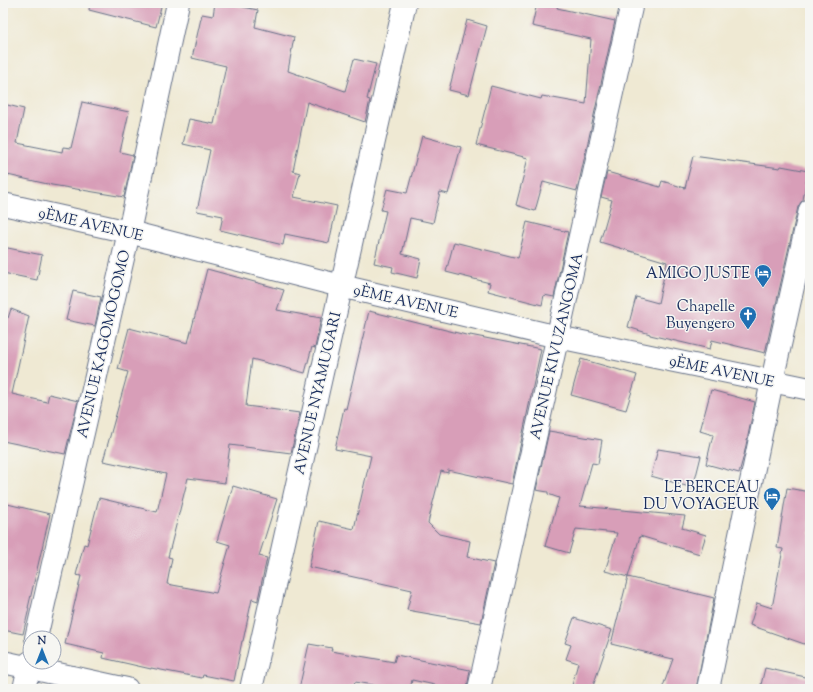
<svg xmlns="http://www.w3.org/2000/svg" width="813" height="692" font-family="'Sorts Mill Goudy',serif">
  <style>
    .building { fill: #d89eb8 }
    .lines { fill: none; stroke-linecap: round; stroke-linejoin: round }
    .minor-casing { stroke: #657087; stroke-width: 24 }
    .minor { stroke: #fff; stroke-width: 22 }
    .labels { text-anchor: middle; stroke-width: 3; stroke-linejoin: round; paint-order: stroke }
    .street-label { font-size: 15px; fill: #1b2f5e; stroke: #f6f6f2 }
    .poi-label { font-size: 15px; fill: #1b2f5e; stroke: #f6f6f2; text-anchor: end }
  </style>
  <rect width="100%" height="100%" fill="#f6f6f2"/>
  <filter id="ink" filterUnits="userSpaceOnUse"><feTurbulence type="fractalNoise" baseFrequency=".025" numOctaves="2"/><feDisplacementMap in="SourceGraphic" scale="8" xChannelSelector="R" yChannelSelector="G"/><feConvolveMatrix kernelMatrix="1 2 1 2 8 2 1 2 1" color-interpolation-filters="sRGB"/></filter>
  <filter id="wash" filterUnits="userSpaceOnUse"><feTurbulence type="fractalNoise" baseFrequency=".012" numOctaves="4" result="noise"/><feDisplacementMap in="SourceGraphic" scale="16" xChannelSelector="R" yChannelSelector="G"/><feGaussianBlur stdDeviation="0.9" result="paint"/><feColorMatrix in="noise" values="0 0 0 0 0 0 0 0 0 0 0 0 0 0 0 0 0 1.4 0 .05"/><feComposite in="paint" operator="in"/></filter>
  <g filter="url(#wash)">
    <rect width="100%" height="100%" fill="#efe9d3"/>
    <g id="blocks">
      <g class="building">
        <path d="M90,3h54l17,4 -5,20 -67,-17z"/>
        <path d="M215,3h8l35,7 -3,17 39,10 -6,34 57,20 9,-32 22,5 -9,35 3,1 -5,22 -58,-20 -14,69 7,2 -6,24 43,9 -8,37 -44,-9 -2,11 -63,-15 3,-14 -26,-5 13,-61 -27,-6 6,-25 25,5 12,-58 -34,-8 10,-44 11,2z"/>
        <path d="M537,3h21l-1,5 58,13 -38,170 -34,-9 -8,29 -19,-6 12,-47 -52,-13 15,-59 50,13 1,-3 44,8 5,-65 -59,-13z"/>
        <path d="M467,20l20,6 -18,69 -20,-5z"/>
        <path d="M82,102l47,10 -9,40 13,3 -9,42 -72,-12 -49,-11v-70l21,5 -7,34 45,9 1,-5 8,1z"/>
        <path d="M422,136l39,11 -13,47 -8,-2 -7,31 -23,-5 -8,36 19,5 -4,19 -25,-6 1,-5 -19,-4 12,-52 -5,-1 6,-21 20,4z"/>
        <path d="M693,156l87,12 1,-2 27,5 -5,29 -2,2 -3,5 -33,146 -53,-13 -2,9 -60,-14v-1l-22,-7 8,-30 22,6 9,-41 -67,-20 12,-42 -11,-3 6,-25 53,15 2,-6 23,7z"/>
        <path d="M527,222l41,10 -14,65 -10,-2 -2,10 -54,-14 2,-8 -44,-11 8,-30 64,16z"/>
        <path d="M3,247l39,8 -5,25 -34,-7z"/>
        <path d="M207,269l77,21 -7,20 44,8 -6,30 -3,-1 -7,26 -53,-14 -6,47 54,7 -9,40 -61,-8 -5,38 -37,-5 -20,79 4,1 -5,26 49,9 14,-48 -13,-4 16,-55 44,13 -18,57 8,2 -9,41v2l-6,-2 -9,42h-1l-8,40 -31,-6 -1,3 -51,-10v1l-48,-11 1,-5 -39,-9 16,-68 -5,-1 8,-31 3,1 12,-47 58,14 9,-38 -63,-13 25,-89 -10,-3 11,-41 59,15z"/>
        <path d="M73,291l28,6 -6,29 -29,-6z"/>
        <path d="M11,309l18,7 -17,78 35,8 2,-8 29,7 -13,53 -62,-13v-125l5,2z"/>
        <path d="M369,311l101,25v-1l71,14 -29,135 -64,-14v3l-7,-2 -10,39 -3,13 11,11 31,7 -3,16 27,6 -13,60 -74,-13 5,-20 -103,-23 10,-46 35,8 11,-48 6,-25 -36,-7 9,-41 2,1z"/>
        <path d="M581,359l56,16 -11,35 -55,-15z"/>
        <path d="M711,390l44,12 -11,53 -5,18 -33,-9 7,-29 -13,-4z"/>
        <path d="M549,431l53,9 -4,24 -6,-1 -12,43 105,10 -3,12 24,7 -6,19 -60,-18 -12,41 -23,-6 12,-38 -41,-4 -7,24 -24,-7 14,-48 -11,-4v-2l-12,-2z"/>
        <path d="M658,449l43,7 -8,32 -42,-12z"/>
        <path d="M787,488l23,4v154l-60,-21 7,-22 15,5 11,-59 -6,-1z"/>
        <path d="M3,503l47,11 -22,94h1l-6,26 -20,-4z"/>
        <path d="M628,577l86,21 -18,91h-34l11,-30 -62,-15z"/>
        <path d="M574,618l38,12 -20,59h-21l7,-26 -12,-4 5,-14 -6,-2z"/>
        <path d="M309,644l23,4 -1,3 63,11 2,-7 74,15 -3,19h-14l-41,-9 -2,9h-14l-41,-7 -2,7h-54z"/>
        <path d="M765,668l45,10v11h-50z"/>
      </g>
    </g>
  </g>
  <g filter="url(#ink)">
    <use href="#blocks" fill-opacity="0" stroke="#657087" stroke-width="1"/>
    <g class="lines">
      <defs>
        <g id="minor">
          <path d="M3,204l126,28 212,54 217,51 252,52"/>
          <path d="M36,638l93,-406 49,-229"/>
          <path d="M3,662l124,27"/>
          <path d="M24,689l6,-27"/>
          <path d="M251,689l154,-686"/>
          <path d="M479,689l153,-686"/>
          <path d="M708,689l64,-308 38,-171"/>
        </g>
      </defs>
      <use href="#minor" class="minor-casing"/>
      <use href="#minor" class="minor"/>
    </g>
  </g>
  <defs>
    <symbol id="hotel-pin" viewBox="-11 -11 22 30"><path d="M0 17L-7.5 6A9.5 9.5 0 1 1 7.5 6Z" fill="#1f6fb2" stroke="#f6f6f2"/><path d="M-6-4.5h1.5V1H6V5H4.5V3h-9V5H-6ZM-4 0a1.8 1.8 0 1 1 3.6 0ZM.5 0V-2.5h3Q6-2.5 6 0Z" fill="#fff"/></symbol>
    <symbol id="church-pin" viewBox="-11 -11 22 30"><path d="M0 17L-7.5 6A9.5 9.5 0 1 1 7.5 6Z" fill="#1f6fb2" stroke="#f6f6f2"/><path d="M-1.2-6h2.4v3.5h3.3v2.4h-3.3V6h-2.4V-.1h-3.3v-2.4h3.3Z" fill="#fff"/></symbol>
  </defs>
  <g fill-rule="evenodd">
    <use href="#hotel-pin" x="753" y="263" width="20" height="27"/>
    <use href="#church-pin" x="738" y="305" width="20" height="27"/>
    <use href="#hotel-pin" x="762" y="486" width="20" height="27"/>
  </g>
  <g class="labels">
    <g class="street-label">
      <text transform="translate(91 224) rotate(13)" y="5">9ÈME AVENUE</text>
      <text transform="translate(406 301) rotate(13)" y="5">9ÈME AVENUE</text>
      <text transform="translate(103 344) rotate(-77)" y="5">AVENUE KAGOMOGOMO</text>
      <text transform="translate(556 346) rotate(-77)" y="5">AVENUE KIVUZANGOMA</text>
      <text transform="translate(722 371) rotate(12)" y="5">9ÈME AVENUE</text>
      <text transform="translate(317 393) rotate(-77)" y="5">AVENUE NYAMUGARI</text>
    </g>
    <g class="poi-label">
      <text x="750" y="278">AMIGO JUSTE</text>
      <text x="735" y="311">Chapelle<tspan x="735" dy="17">Buyengero</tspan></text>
      <text x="759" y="492">LE BERCEAU<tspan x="759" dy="17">DU VOYAGEUR</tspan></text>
    </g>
  </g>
  <rect width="813" height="692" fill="none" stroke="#f6f6f2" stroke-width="16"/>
  <g transform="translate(42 650)"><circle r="19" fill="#f6f6f2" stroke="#9ea6b7"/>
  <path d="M0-3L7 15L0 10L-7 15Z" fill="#1f6fb2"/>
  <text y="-6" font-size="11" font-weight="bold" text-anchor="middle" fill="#1b2f5e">N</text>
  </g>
</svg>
